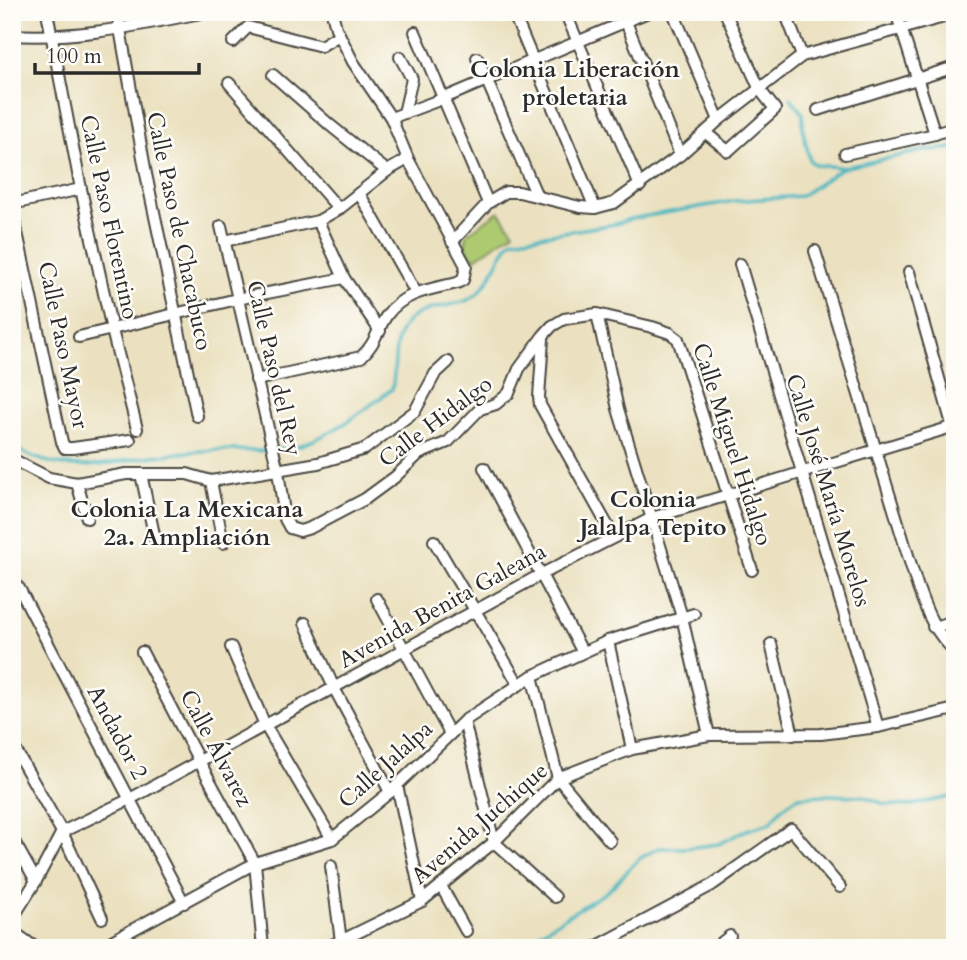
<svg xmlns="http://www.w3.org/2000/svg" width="967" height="960" font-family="Cardo,serif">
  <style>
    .green { fill: #adca71; stroke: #6c7a4e; stroke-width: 2 }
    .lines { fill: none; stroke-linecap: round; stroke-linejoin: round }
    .stream { stroke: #47b6c0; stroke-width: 3.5 }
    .minor-casing { stroke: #484641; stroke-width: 14 }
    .minor { stroke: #fff; stroke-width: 10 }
    .labels { text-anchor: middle; stroke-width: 5; stroke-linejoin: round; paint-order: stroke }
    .street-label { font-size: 23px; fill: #2b2b2b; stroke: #fdfcf7 }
    .neighbourhood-label { font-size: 24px; font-weight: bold; fill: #2b2b2b; stroke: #fdfcf7 }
  </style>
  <rect width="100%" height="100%" fill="#fdfcf7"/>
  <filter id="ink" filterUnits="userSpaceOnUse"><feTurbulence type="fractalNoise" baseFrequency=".0143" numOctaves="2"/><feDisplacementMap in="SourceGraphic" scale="14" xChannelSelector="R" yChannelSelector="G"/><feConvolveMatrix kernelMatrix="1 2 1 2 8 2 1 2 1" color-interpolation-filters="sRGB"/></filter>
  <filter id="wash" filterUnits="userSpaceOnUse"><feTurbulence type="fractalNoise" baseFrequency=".00686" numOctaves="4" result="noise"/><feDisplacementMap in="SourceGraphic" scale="28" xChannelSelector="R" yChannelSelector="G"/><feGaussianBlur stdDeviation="1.57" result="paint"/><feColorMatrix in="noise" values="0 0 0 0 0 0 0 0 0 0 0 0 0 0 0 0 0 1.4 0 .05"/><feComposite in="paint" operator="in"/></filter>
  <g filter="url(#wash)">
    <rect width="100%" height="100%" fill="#ebe1c0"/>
    <path class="green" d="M499,211l15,21 -40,27 -9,-12 2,-13z"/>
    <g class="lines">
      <g class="stream">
        <path d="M791,98l12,16v17l7,30 6,4 24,2"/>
        <path d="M12,446c18,12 44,20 66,20 29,1 56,-9 85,-11 22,-3 46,-5 69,-5 25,1 45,2 69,-5 35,-12 62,-34 91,-56 4,-18 1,-37 7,-54 14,-36 59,-23 78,-41 17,-16 20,-38 35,-54l104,-16 14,-5 104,-18 67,-5 41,-28 85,-18 28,-2"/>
        <path d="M530,948l4,-2 7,-14 67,-41 31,-32 19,-11h28l33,-4 25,-13 26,-8 12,-15 16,-11 26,-2 39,1 21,8 23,2 48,-10"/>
      </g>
    </g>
  </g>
  <g filter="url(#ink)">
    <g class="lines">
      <defs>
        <g id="minor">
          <path d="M47,12l34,177 31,141 25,99"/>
          <path d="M117,12l29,162 51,242"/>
          <path d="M513,12l82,196"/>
          <path d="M565,12l75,174"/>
          <path d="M622,12l58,143"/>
          <path d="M673,12l46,108"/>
          <path d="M785,12l17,44"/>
          <path d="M896,12l39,122"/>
          <path d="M415,32l73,171"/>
          <path d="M12,35c69,4 127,-10 194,-23"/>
          <path d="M233,42l15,-15 73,19 18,-11"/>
          <path d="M400,57l12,22 -8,34"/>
          <path d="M477,58l60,138"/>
          <path d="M273,75l58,51 56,45"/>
          <path d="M229,83l110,126"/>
          <path d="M818,110l137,-43"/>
          <path d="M391,118l51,-19 206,-87"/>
          <path d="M706,133l22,18 47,-42 -15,-19 -35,-78"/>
          <path d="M845,154l90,-20 20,-7"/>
          <path d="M954,164h1"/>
          <path d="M359,193l57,100"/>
          <path d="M12,204l69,-15"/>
          <path d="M12,209l50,233 3,6h8l57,-8"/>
          <path d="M318,221l26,57 36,53"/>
          <path d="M221,226l57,245 7,48 5,9 10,3 10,-3 55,-29 30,-22 24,-23 29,-12 32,-33 16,-5 13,-11 10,-24 24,-33 9,-10 12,-7 33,-5 55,13 18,6 8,6 74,231"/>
          <path d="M224,241l94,-20 21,-12 48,-38 21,-12"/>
          <path d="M452,242l36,-39 18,-11h13l61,15 15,1 19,-5 66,-48 39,-35 83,-64 153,-42"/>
          <path d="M815,251l103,337c9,25 17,45 37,63"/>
          <path d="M740,264l138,463"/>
          <path d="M909,272l46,163"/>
          <path d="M597,314l21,95 64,208 27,118"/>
          <path d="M79,337l158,-38 107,-21"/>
          <path d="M543,339l-4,58 1,8 74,132"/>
          <path d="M256,380l105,-23c16,-15 15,-26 26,-42 16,-23 46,-26 70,-32l6,-3 3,-14 -58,-107 -17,-41 -38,-56 -17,-34 -4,-16"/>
          <path d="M12,459l37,19 28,5 49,-9h61l24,7 107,-18 47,-14 50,-38 20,-37 13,-12"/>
          <path d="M484,468l98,183"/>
          <path d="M141,474l14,65"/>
          <path d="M211,481l12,62"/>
          <path d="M77,483l10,35"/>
          <path d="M434,541l85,144"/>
          <path d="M12,582l7,6 165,315"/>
          <path d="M377,599l73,135"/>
          <path d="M305,623l29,65 56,104"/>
          <path d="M933,627l22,-6"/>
          <path d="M608,641l24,108"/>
          <path d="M771,644l22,91"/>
          <path d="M231,647l34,78 67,114"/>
          <path d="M142,652l57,109 56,102 8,85"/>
          <path d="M532,676l26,102 52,63"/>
          <path d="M464,721l30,121 61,55"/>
          <path d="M12,744l50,88 40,86"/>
          <path d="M397,785l25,116"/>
          <path d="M12,838l24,43"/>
          <path d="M331,866l10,75"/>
          <path d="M441,886l25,45"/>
          <path d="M12,919l24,-38 26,-49 68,-33 412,-225 110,-56 303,-92"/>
          <path d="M12,931l24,17"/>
          <path d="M105,948l5,-6 145,-79 77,-24 58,-47 74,-71 68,-45 76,-35 86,-27"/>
          <path d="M326,948l96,-47 72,-59 64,-64 74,-29 77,-14 112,-1 57,-7 77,-18"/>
          <path d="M594,948l118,-63 79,-56 49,58"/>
          <path d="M715,948l15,-12"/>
          <path d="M951,948l4,-3"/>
        </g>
      </defs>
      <use href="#minor" class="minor-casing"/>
      <use href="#minor" class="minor"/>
    </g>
  </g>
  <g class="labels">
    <g class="street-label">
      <text transform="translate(110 217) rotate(78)" y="8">Calle Paso Florentino</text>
      <text transform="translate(180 231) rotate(78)" y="8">Calle Paso de Chacabuco</text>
      <text transform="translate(64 345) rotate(78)" y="8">Calle Paso Mayor</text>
      <text transform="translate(275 368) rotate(77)" y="8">Calle Paso del Rey</text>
      <text transform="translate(435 421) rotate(-37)" y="8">Calle Hidalgo</text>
      <text transform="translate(733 444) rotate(72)" y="8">Calle Miguel Hidalgo</text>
      <text transform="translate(829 490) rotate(73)" y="8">Calle José María Morelos</text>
      <text transform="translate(442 605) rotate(-29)" y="8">Avenida Benita Galeana</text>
      <text transform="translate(118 732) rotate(62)" y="8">Andador 2</text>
      <text transform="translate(217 748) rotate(62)" y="8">Calle Álvarez</text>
      <text transform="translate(385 764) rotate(-42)" y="8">Calle Jalalpa</text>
      <text transform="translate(479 823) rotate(-41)" y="8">Avenida Juchique</text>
    </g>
    <g class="neighbourhood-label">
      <text x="575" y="77">Colonia Liberación<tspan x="575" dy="28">proletaria</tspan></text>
      <text x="653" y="507">Colonia<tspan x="653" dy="28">Jalalpa Tepito</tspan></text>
      <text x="187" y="517">Colonia La Mexicana<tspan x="187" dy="28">2a. Ampliación</tspan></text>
    </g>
  </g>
  <rect width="967" height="960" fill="none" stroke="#fdfcf7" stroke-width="42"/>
  <path d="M35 63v10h164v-10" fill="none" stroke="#2b2b2b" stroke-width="3.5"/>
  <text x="46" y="63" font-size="21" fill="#2b2b2b" stroke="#fdfcf7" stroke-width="5" paint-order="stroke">100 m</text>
</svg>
